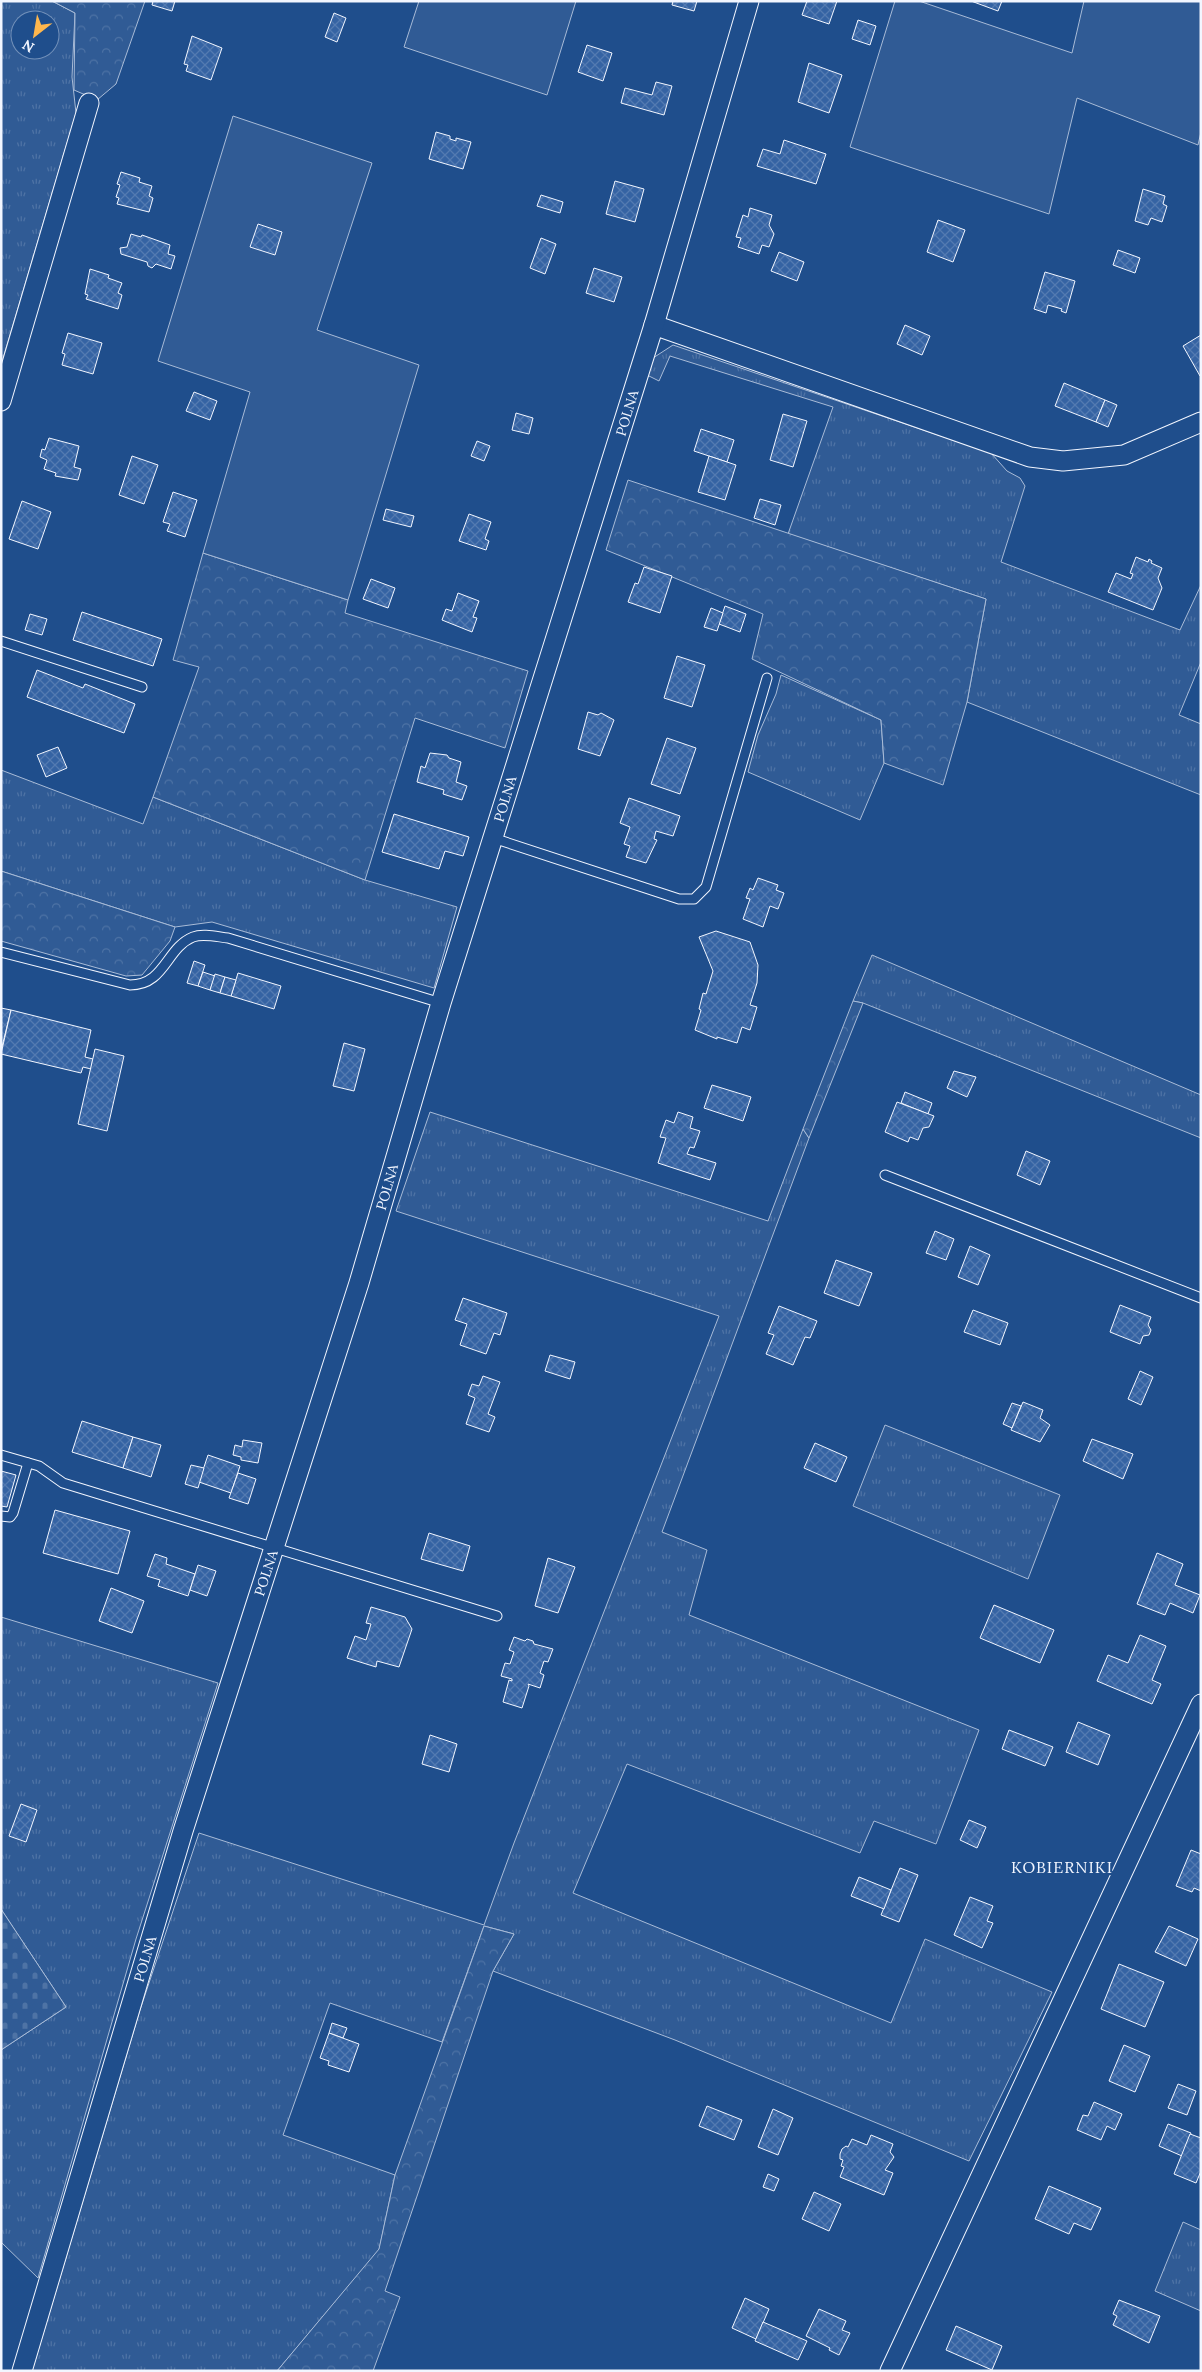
<svg xmlns="http://www.w3.org/2000/svg" width="1202" height="2372" font-family="Lora,serif">
  <style>
    .grass { fill: url(#grass-tufts); stroke: #a8bbd7; fill-rule: evenodd }
    .forest { fill: url(#forest-crowns); stroke: #a8bbd7 }
    .cemetery { fill: url(#cemetery-stones); stroke: #a8bbd7 }
    .green { fill: #305b95; stroke: #a8bbd7 }
    .building { fill: url(#building-cross-hatch); stroke: #f2f6ff }
    .lines { fill: none; stroke-linecap: round; stroke-linejoin: round }
    .lane-casing { stroke: #f2f6ff; stroke-width: 11 }
    .street-casing { stroke: #f2f6ff; stroke-width: 21 }
    .lane { stroke: #1f4e8c; stroke-width: 9 }
    .street { stroke: #1f4e8c; stroke-width: 19 }
    .labels { text-anchor: middle; stroke-width: 4; stroke-linejoin: round; paint-order: stroke }
    .street-label { font-size: 14px; fill: #f2f6ff; stroke: #1f4e8c }
    .quarter-label { font-size: 16px; letter-spacing: 1px; fill: #f2f6ff; stroke: #1f4e8c }
  </style>
  <defs>
    <pattern id="grass-tufts" width="24" height="20" patternUnits="userSpaceOnUse" patternTransform="scale(1.25)"><rect width="24" height="20" fill="#305b95"/><path d="M3 7l-1-3M5 7V3M7 7l1-3M15 17l-1-3M17 17v-4M19 17l1-3" fill="none" stroke="#4e73a5"/></pattern>
    <pattern id="forest-crowns" width="20" height="18" patternUnits="userSpaceOnUse" patternTransform="scale(1.25)"><rect width="20" height="18" fill="#305b95"/><path d="M2 6a3 3 0 1 1 6 0M12 15a3 3 0 1 1 6 0" fill="none" stroke="#4e73a5"/></pattern>
    <pattern id="cemetery-stones" width="16" height="16" patternUnits="userSpaceOnUse" patternTransform="scale(1.25)"><rect width="16" height="16" fill="#305b95"/><path d="M2 7V4a2 2 0 0 1 4 0v3zM10 15v-3a2 2 0 0 1 4 0v3z" fill="#4e73a5"/></pattern>
    <pattern id="building-cross-hatch" width="8" height="8" patternUnits="userSpaceOnUse" patternTransform="scale(1.25)"><rect width="8" height="8" fill="#3563a3"/><path d="M0 0l8 8M0 8l8-8" fill="none" stroke="#537ab1"/></pattern>
  </defs>
  <rect width="100%" height="100%" fill="#1f4e8c"/>
  <g class="grass">
    <path d="M1,1h51l23,12 -3,64 4,36 -75,252zM20,20h30v30h-30z"/>
    <path d="M673,345l318,108 16,18 13,7 5,8 -24,76 179,68 21,-45v77l-22,53 22,9v71l-234,-93 19,-103 -198,-65 45,-127 -163,-51 -11,25 -12,-6 6,-17z"/>
    <path d="M781,675l100,45 3,43 -24,57 -112,-48 10,-37 18,-41z"/>
    <path d="M1,770l142,54 10,-27 212,83 92,27 -23,81 -222,-66 -37,5 -174,-56z"/>
    <path d="M872,955l329,140v43l-338,-135 -10,-2z"/>
    <path d="M430,1112l338,109 35,-92 6,9 -147,394 45,18 -18,65 290,115 -43,114 -62,-23 -14,32 -233,-89 -54,129 318,130 34,-84 127,53 -83,169 -294,-121 -182,-69 21,-37 -30,-8 -42,116 -112,-39 -47,132 112,40 -16,75 -102,121h-245l108,-361 59,-177 285,92 30,-82 205,-527 -323,-105z"/>
    <path d="M885,1425l175,70 -32,84 -175,-73z"/>
    <path d="M1,1617l217,66 -82,256 -98,339 -37,-36v-192l65,-43 -65,-98z"/>
    <path d="M1183,2222l18,8v81l-46,-20z"/>
  </g>
  <g class="forest">
    <path d="M52,1h93l-29,83 -19,16 -23,-10 1,-77z"/>
    <path d="M628,480l358,119 -19,103 -24,83 -59,-22 -3,-43 -129,-61 11,-45 -157,-64z"/>
    <path d="M203,553l145,47 -3,13 183,58 -23,77 -90,-30 -50,162 -212,-83 46,-130 -26,-7z"/>
    <path d="M1,871l174,56 -5,14 -28,34 -16,1 -125,-35z"/>
    <path d="M853,1001l10,2 -54,135 -6,-9z"/>
    <path d="M484,1926l30,8 -21,37 -108,320 15,6 -27,74h-96l102,-122 16,-74z"/>
  </g>
  <path class="cemetery" d="M1,1909l65,98 -65,43z"/>
  <g class="green">
    <path d="M419,1h157l-29,94 -143,-48z"/>
    <path d="M895,1h24l153,52 12,-52h117v131l-3,13 -121,-47 -28,116 -199,-67z"/>
    <path d="M233,116l139,47 -55,167 102,35 -71,235 -145,-47 47,-161 -92,-31z"/>
  </g>
  <g class="building">
    <path d="M153,1h22l-3,10 -20,-6z"/>
    <path d="M673,1h24l-3,10 -22,-6z"/>
    <path d="M807,1h30l-8,23 -27,-9z"/>
    <path d="M971,1h31l-4,10z"/>
    <path d="M334,13l12,5 -9,24 -12,-5z"/>
    <path d="M858,20l18,6 -6,19 -18,-6z"/>
    <path d="M192,36l30,12 -11,32 -25,-9 2,-6 -4,-1z"/>
    <path d="M587,45l25,8 -9,28 -25,-9z"/>
    <path d="M809,63l33,12 -13,38 -31,-11z"/>
    <path d="M656,82l16,4 -8,29 -43,-12 4,-15 27,7z"/>
    <path d="M436,132l14,4v3l6,2v-3l15,4 -8,27 -34,-10z"/>
    <path d="M784,140l42,14 -10,30 -59,-18 6,-17 17,5z"/>
    <path d="M121,172l19,6 -1,4 13,4 -3,10 4,2 -4,14 -32,-8 2,-6 -3,-1 4,-12 -3,-1z"/>
    <path d="M615,181l29,8 -9,33 -29,-8z"/>
    <path d="M1143,189l22,7 -2,8 4,2 -5,16 -11,-4 -3,7 -13,-4z"/>
    <path d="M541,195l22,7 -3,11 -23,-7z"/>
    <path d="M750,208l22,7 -3,10 5,9 -5,13 -7,-2 -3,9 -21,-7 3,-9 -5,-1 7,-22 5,2z"/>
    <path d="M938,220l27,10 -12,32 -26,-10z"/>
    <path d="M258,224l24,8 -7,23 -25,-8z"/>
    <path d="M131,234l10,3 1,-2 28,10 -2,9 7,2 -4,13 -15,-5 -4,4 -4,-2 -1,-4 -26,-8 -1,-6 7,-1z"/>
    <path d="M541,238l15,6 -11,30 -15,-6z"/>
    <path d="M1118,250l22,8 -5,15 -22,-8z"/>
    <path d="M779,252l25,10 -7,19 -26,-10z"/>
    <path d="M594,268l28,9 -8,25 -28,-9z"/>
    <path d="M90,269l19,6 -1,3 14,5 -4,10 4,2 -4,14 -32,-10 2,-4 -3,-1z"/>
    <path d="M1045,272l30,9 -9,32 -5,-2 1,-2 -14,-4 -2,8 -12,-4z"/>
    <path d="M905,325l25,11 -8,19 -25,-11z"/>
    <path d="M68,333l34,10 -9,31 -31,-9 3,-11 -3,-1z"/>
    <path d="M1201,335v41h-1l-17,-30z"/>
    <path d="M1064,383l41,17 -9,22 -41,-16z"/>
    <path d="M194,392l23,9 -7,19 -24,-9z"/>
    <path d="M1105,400l12,5 -9,22 -12,-5z"/>
    <path d="M516,413l17,5 -4,16 -17,-4z"/>
    <path d="M783,414l24,7 -14,46 -23,-7z"/>
    <path d="M701,429l33,11 -7,22 -33,-11z"/>
    <path d="M49,438l30,8 -5,21 7,2 -3,11 -23,-4 1,-3 -12,-4 3,-9 -7,-3 2,-8 3,1z"/>
    <path d="M477,441l13,5 -6,15 -13,-5z"/>
    <path d="M132,456l26,9 -14,39 -25,-9z"/>
    <path d="M709,456l27,9 -11,35 -27,-8z"/>
    <path d="M173,492l24,8 -12,37 -18,-6 3,-7 -7,-2z"/>
    <path d="M760,499l21,6 -6,20 -21,-7z"/>
    <path d="M22,501l29,11 -13,37 -29,-10z"/>
    <path d="M386,509l28,7 -3,11 -28,-7z"/>
    <path d="M469,514l22,8 -6,17 4,2 -3,9 -27,-9z"/>
    <path d="M1136,557l12,5 1,-3 3,2 -1,2 11,5 -4,10 4,10 -9,22 -45,-18 8,-19 15,6 2,-5 -3,-1z"/>
    <path d="M644,567l28,9 -12,37 -32,-11 7,-19 3,1z"/>
    <path d="M371,579l24,9 -7,20 -25,-9z"/>
    <path d="M458,593l21,8 -6,16 4,1 -5,14 -30,-12 4,-11 6,2z"/>
    <path d="M725,606l21,8 -6,18 -21,-8z"/>
    <path d="M711,608l12,5 -6,18 -13,-4z"/>
    <path d="M82,612l80,27 -9,27 -80,-26z"/>
    <path d="M30,614l17,5 -5,16 -17,-5z"/>
    <path d="M677,656l28,9 -13,42 -28,-9z"/>
    <path d="M37,670l46,18 2,-4 50,20 -11,29 -97,-36z"/>
    <path d="M588,712l10,3 3,-2 13,7 -14,36 -22,-7z"/>
    <path d="M667,738l29,10 -16,46 -29,-10z"/>
    <path d="M58,747l9,21 -21,9 -9,-22z"/>
    <path d="M430,753l17,2 2,3 12,4 -5,20 11,4 -5,14 -19,-6 1,-4 -27,-8 4,-16 4,2z"/>
    <path d="M629,798l51,18 -7,20 -17,-5 -2,8 3,1 -11,23 -20,-6 4,-11 -6,-2 6,-17 -10,-4z"/>
    <path d="M394,814l75,23 -6,19 -18,-5 -6,18 -57,-17z"/>
    <path d="M758,878l20,7 -2,5 8,3 -6,16 -8,-3 -7,21 -20,-8 7,-20 -4,-1 4,-10 3,2z"/>
    <path d="M716,931l34,11 8,23 -1,18 -7,22 7,2 -7,23 -8,-3 -5,16 -20,-6v2l-22,-9 6,-20 -2,-1 4,-16 3,1 7,-23 -14,-34z"/>
    <path d="M194,961l11,4 -7,21 -11,-3z"/>
    <path d="M203,972l12,4 -5,14 -12,-4z"/>
    <path d="M238,973l43,13 -7,23 -43,-13z"/>
    <path d="M215,974l10,3 -5,16 -10,-3z"/>
    <path d="M225,977l11,3 -5,16 -11,-3z"/>
    <path d="M1,1008l10,2 -10,41z"/>
    <path d="M11,1010l80,20 -6,27 8,2 -2,10 -8,-2 -2,6 -80,-19z"/>
    <path d="M344,1043l21,6 -11,42 -21,-5z"/>
    <path d="M95,1049l29,7 -17,75 -29,-7z"/>
    <path d="M954,1071l22,6 -9,20 -20,-9z"/>
    <path d="M712,1085l39,12 -8,24 -39,-13z"/>
    <path d="M905,1092l27,11 -4,11 -27,-11z"/>
    <path d="M897,1102l37,14 -5,11 -6,1 -5,12 -8,-3 -2,5 -23,-10z"/>
    <path d="M678,1112l15,5 -3,11 10,3 -6,17 -4,-1 -3,7 29,9 -6,17 -52,-17 8,-25 -6,-1 6,-17 8,3z"/>
    <path d="M1026,1151l24,10 -10,24 -23,-10z"/>
    <path d="M935,1231l19,8 -8,21 -20,-7z"/>
    <path d="M970,1246l20,9 -12,30 -20,-8z"/>
    <path d="M836,1260l36,13 -13,33 -35,-13z"/>
    <path d="M463,1298l44,15 -7,22 -6,-2 -8,21 -26,-9 7,-21 -12,-4z"/>
    <path d="M1120,1305l31,12 -3,8 3,5 -2,5 -6,1 -3,8 -30,-12z"/>
    <path d="M779,1306l38,15 -7,17 -5,-1 -12,28 -27,-11 8,-19 -6,-2z"/>
    <path d="M973,1310l35,13 -8,22 -36,-13z"/>
    <path d="M550,1355l25,7 -5,17 -25,-8z"/>
    <path d="M1140,1371l13,6 -12,28 -13,-6z"/>
    <path d="M483,1376l17,6 -12,32 7,3 -6,15 -23,-8 9,-26 -7,-3 4,-11 7,2z"/>
    <path d="M1023,1402l20,8 -3,8 10,7 -10,17 -29,-12z"/>
    <path d="M1012,1403l9,3 -9,22 -9,-4z"/>
    <path d="M82,1421l51,16 -10,31 -51,-16z"/>
    <path d="M133,1437l28,8 -10,32 -28,-9z"/>
    <path d="M1092,1439l41,15 -10,25 -40,-18z"/>
    <path d="M243,1440l19,3 -4,20 -17,-3v-3l-8,-2 2,-10 7,2z"/>
    <path d="M815,1443l32,14 -11,25 -32,-14z"/>
    <path d="M208,1455l32,11 -9,27 -32,-11z"/>
    <path d="M191,1465l13,3 -6,20 -13,-4z"/>
    <path d="M1,1471l15,4 -9,32 -6,-1z"/>
    <path d="M238,1473l18,6 -8,25 -19,-6z"/>
    <path d="M55,1510l75,21 -12,43 -75,-21z"/>
    <path d="M429,1533l41,13 -7,25 -42,-12z"/>
    <path d="M1157,1553l26,11 -8,21 25,10 -7,18 -23,-10 -5,12 -28,-11z"/>
    <path d="M155,1554l12,4 -1,6 29,10 -7,22 -30,-10 2,-6 -13,-4z"/>
    <path d="M548,1558l27,9 -17,46 -23,-7z"/>
    <path d="M198,1565l18,6 -9,25 -17,-6z"/>
    <path d="M111,1588l33,13 -12,32 -33,-12z"/>
    <path d="M994,1605l60,25 -14,33 -60,-25z"/>
    <path d="M371,1607l34,10 7,12 -13,38 -22,-6 -1,6 -29,-9 8,-22 11,4 5,-16 -5,-1z"/>
    <path d="M1140,1635l26,11 -14,34 9,4 -9,20 -55,-23 11,-26 20,8z"/>
    <path d="M514,1637l11,4 2,-2 6,2 1,3 19,5 -5,13 -4,-1 -4,12 4,2 -4,13 -12,-4 1,2 -7,22 -19,-6 6,-22 3,1v-2l-11,-3 4,-13 5,1 4,-12 -5,-2z"/>
    <path d="M1078,1722l32,13 -12,30 -32,-13z"/>
    <path d="M1009,1730l44,17 -8,19 -43,-17z"/>
    <path d="M430,1735l27,9 -8,28 -27,-8z"/>
    <path d="M21,1804l16,6 -11,32 -17,-6z"/>
    <path d="M969,1820l17,7 -9,21 -17,-8z"/>
    <path d="M1191,1850l10,4v37l-7,-3 -2,4 -16,-6z"/>
    <path d="M900,1868l18,7 -19,47 -18,-7z"/>
    <path d="M859,1877l32,13 -7,19 -33,-13z"/>
    <path d="M970,1897l23,9 -6,15 6,2 -11,25 -28,-13z"/>
    <path d="M1169,1926l29,13 -12,27 -31,-14z"/>
    <path d="M1119,1964l45,18 -19,45 -44,-18z"/>
    <path d="M332,2023l15,5 -4,10 -14,-5z"/>
    <path d="M329,2033l30,11 -10,28 -21,-7 1,-4 -9,-3z"/>
    <path d="M1124,2045l26,11 -15,36 -26,-11z"/>
    <path d="M1178,2084l18,7 -9,24 -19,-7z"/>
    <path d="M1094,2102l28,12 -7,16 -8,-4 -6,14 -24,-10 6,-15 5,1z"/>
    <path d="M707,2106l35,14 -8,20 -35,-14z"/>
    <path d="M773,2109l20,9 -15,37 -20,-8z"/>
    <path d="M1168,2124l23,9 -9,23 -23,-10z"/>
    <path d="M1190,2134l11,4v33l-5,12 -22,-9z"/>
    <path d="M871,2135l22,9 -3,8 4,5 -9,13 8,3 -9,22 -44,-18 4,-10 -3,-1 2,-6 -3,-1v-5l2,-5 4,-3 2,1 4,-8 15,6z"/>
    <path d="M768,2174l11,5 -5,12 -11,-4z"/>
    <path d="M1049,2186l52,22 -10,22 -17,-7 -5,11 -34,-15z"/>
    <path d="M814,2192l27,12 -12,27 -27,-12z"/>
    <path d="M745,2298l24,11 -13,30 -24,-11z"/>
    <path d="M1119,2300l41,16 -11,27 -36,-18 4,-9 -4,-2z"/>
    <path d="M819,2309l27,12 -4,9 8,3 -11,22 -10,-5 1,-2 -24,-12z"/>
    <path d="M763,2322l44,19 -9,19 -43,-19z"/>
    <path d="M956,2326l46,20 -10,24 -46,-20z"/>
  </g>
  <g class="lines">
    <defs>
      <g id="lane">
        <path d="M1,641l141,46"/>
        <path d="M493,838l186,61h15l12,-12 61,-209"/>
        <path d="M1,952l129,33c35,0 36,-37 63,-48 10,-4 25,0 35,1l213,65"/>
        <path d="M885,1175l316,123"/>
        <path d="M1,1455l38,11 24,17 434,133"/>
        <path d="M1,1516l9,1 3,-4 15,-50"/>
      </g>
      <g id="street">
        <path d="M654,325l376,132 33,4 61,-6 77,-33"/>
        <path d="M1,401l88,-298"/>
        <path d="M22,2371l161,-540 176,-548 82,-280 213,-678 95,-324"/>
        <path d="M890,2371l311,-667"/>
      </g>
    </defs>
    <use href="#lane" class="lane-casing"/>
    <use href="#street" class="street-casing"/>
    <use href="#lane" class="lane"/>
    <use href="#street" class="street"/>
  </g>
  <g class="labels">
    <g class="street-label">
      <text transform="translate(627 413) rotate(-73)" y="5">POLNA</text>
      <text transform="translate(505 799) rotate(-73)" y="5">POLNA</text>
      <text transform="translate(387 1187) rotate(-74)" y="5">POLNA</text>
      <text transform="translate(266 1573) rotate(-72)" y="5">POLNA</text>
      <text transform="translate(145 1959) rotate(-73)" y="5">POLNA</text>
    </g>
    <g class="quarter-label">
      <text x="1062" y="1873">KOBIERNIKI</text>
    </g>
  </g>
  <rect width="1202" height="2372" fill="none" stroke="#f2f6ff" stroke-width="5"/>
  <g transform="translate(35 35) rotate(211)"><circle r="24" fill="#1f4e8c" stroke="#7391ba"/>
  <path d="M0-4L9 19L0 12L-9 19Z" fill="#ffb74d"/>
  <text y="-8" font-size="14" font-weight="bold" text-anchor="middle" fill="#f2f6ff">N</text>
  </g>
</svg>
